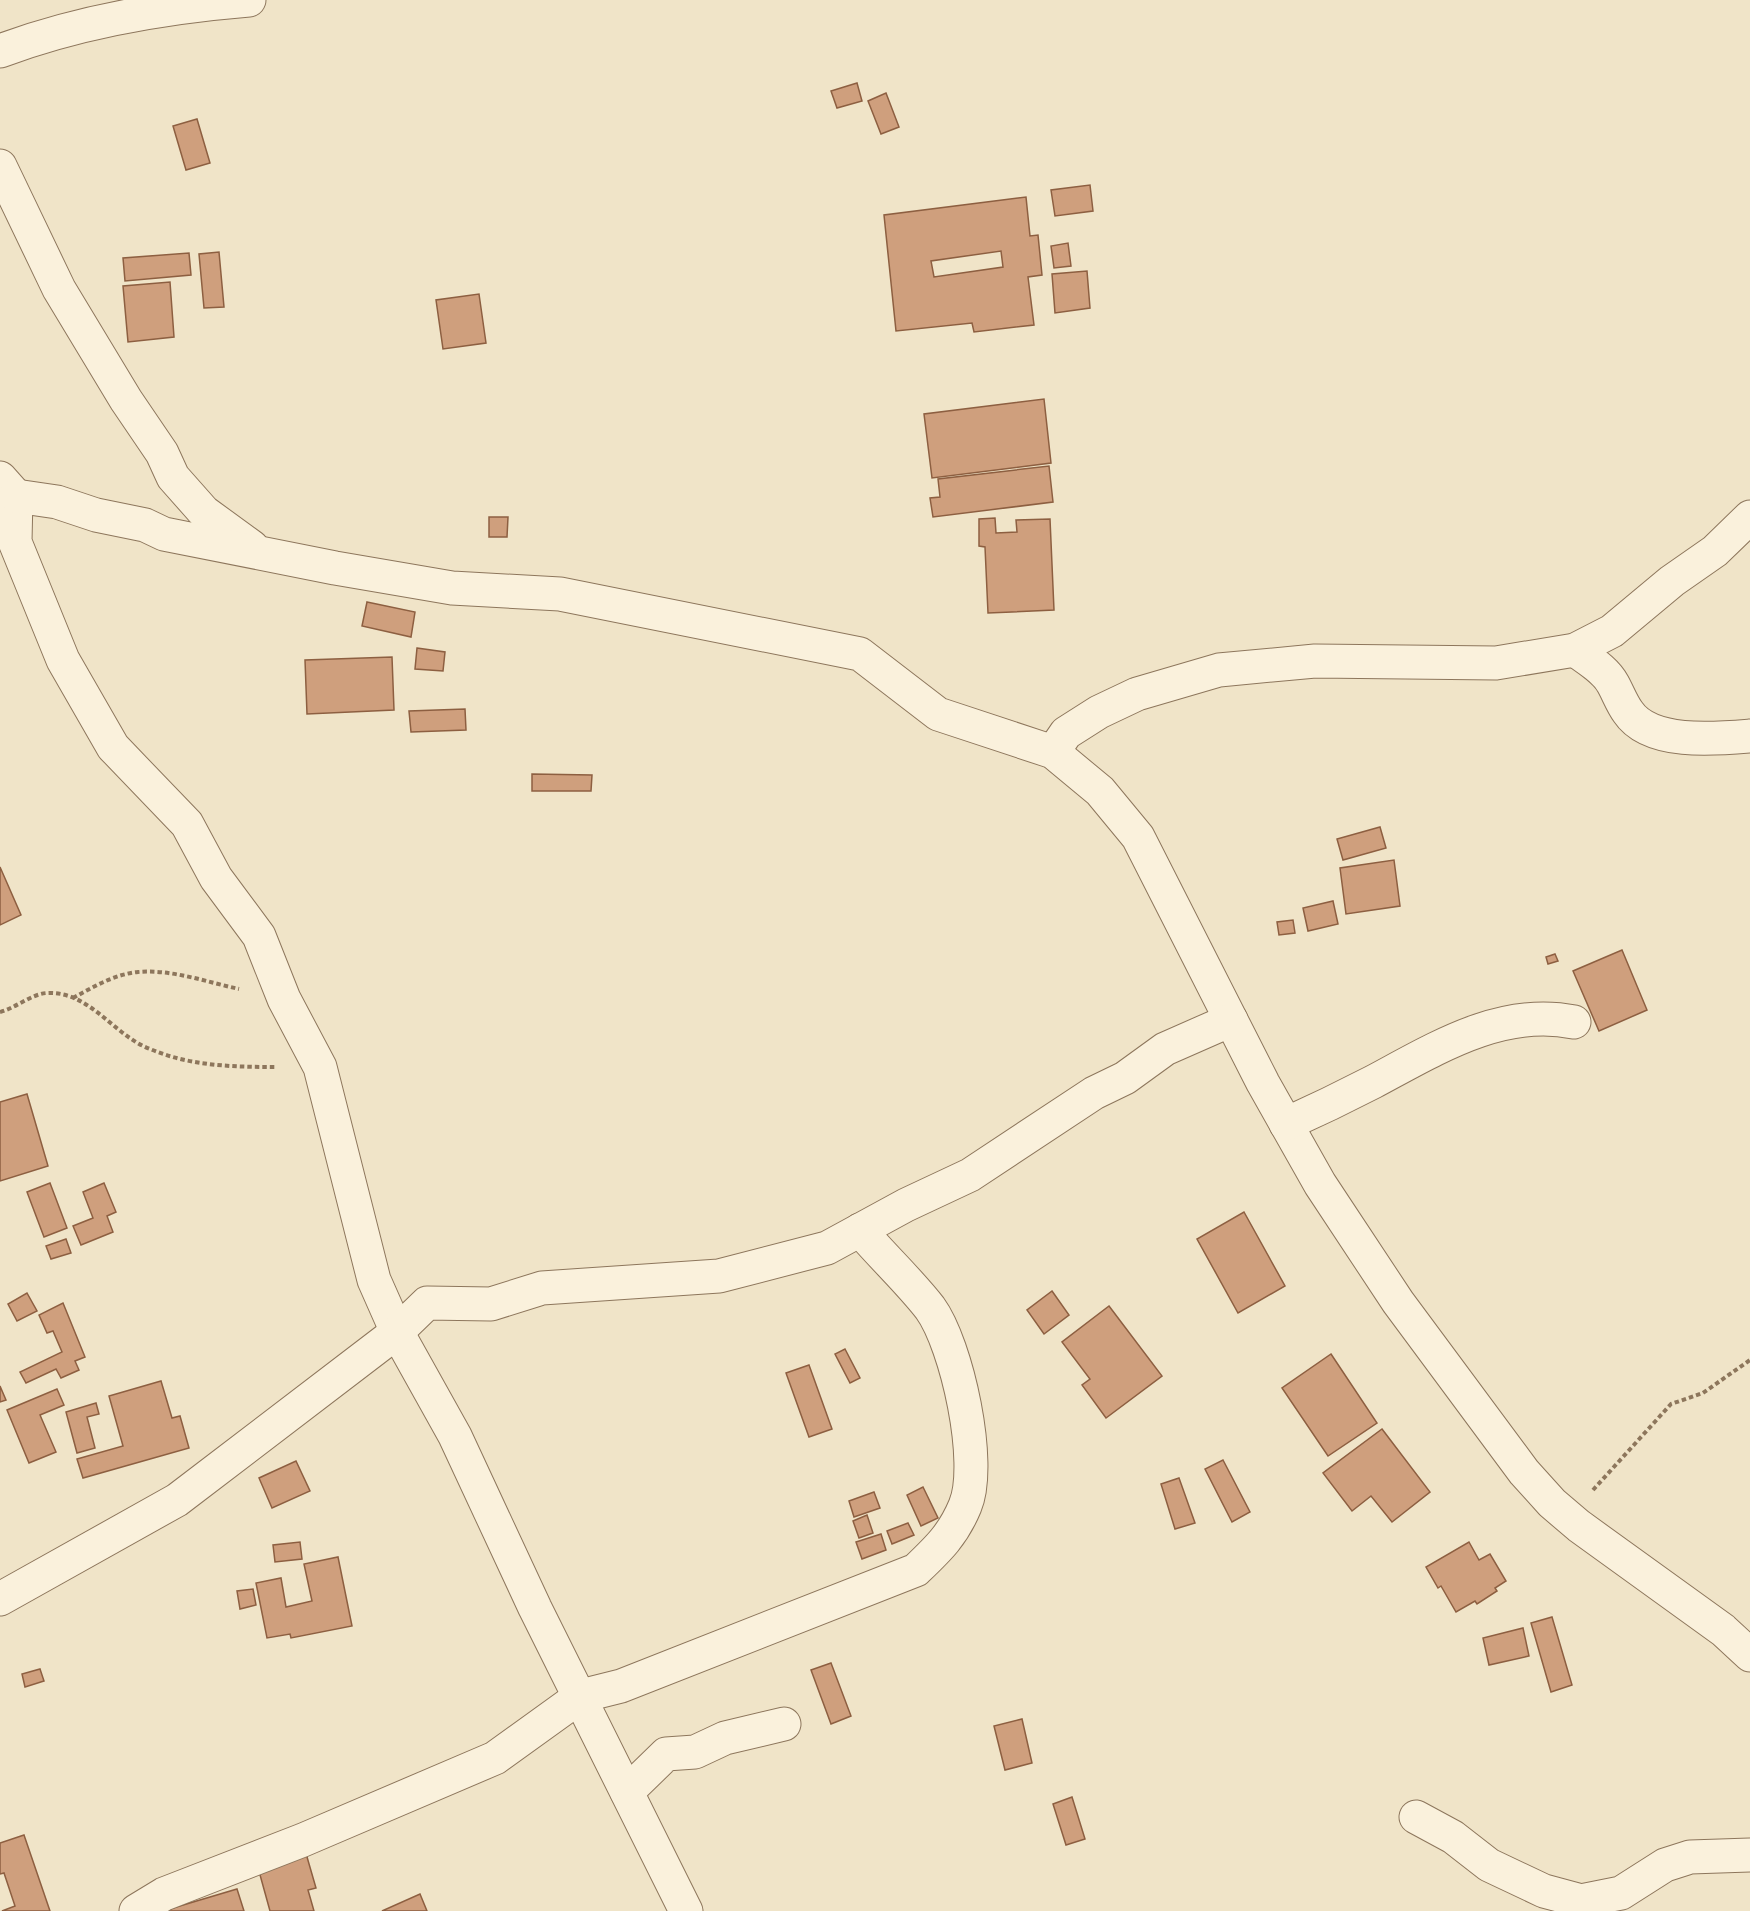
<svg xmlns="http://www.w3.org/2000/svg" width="1750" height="1911" font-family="'Noto Serif',serif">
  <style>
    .building { fill: #cf9f7d; stroke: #8d5f41; stroke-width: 1.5; fill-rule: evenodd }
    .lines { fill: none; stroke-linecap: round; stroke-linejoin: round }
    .minor-casing { stroke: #8d765c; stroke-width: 35 }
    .path { stroke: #8d765c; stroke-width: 4; stroke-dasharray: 4.5 3; stroke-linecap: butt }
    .minor { stroke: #faf1dc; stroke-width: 33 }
  </style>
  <rect width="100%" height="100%" fill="#f0e4c8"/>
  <g class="building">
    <path d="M857,83l5,18 -25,7 -6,-17z"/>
    <path d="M886,93l13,34 -18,7 -13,-33z"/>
    <path d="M197,119l13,44 -24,7 -13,-44z"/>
    <path d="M1090,185l3,26 -38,5 -4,-26z"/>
    <path d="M1026,197l4,39 8,-1 4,40 -14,2 6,48 -60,7 -2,-9 -76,8 -12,-116zM1001,251l2,16 -69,10 -3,-16z"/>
    <path d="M1068,243l3,23 -17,2 -3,-22z"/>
    <path d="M219,252l5,55 -20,1 -5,-54z"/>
    <path d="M189,253l2,22 -66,6 -2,-23z"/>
    <path d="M1087,271l3,37 -35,5 -3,-39z"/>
    <path d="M170,282l4,55 -46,5 -5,-56z"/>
    <path d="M479,294l7,49 -43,6 -7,-49z"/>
    <path d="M1044,399l7,64 -119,15 -8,-64z"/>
    <path d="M1049,466l4,36 -120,15 -3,-19 10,-1 -2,-18z"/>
    <path d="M489,517h19l-1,20h-18z"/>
    <path d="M995,518l1,15 21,-1 -1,-12 34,-1 4,91 -66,3 -3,-66 -6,-1v-27z"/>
    <path d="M367,602l48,10 -4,25 -49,-11z"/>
    <path d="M417,648l28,4 -2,19 -28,-2z"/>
    <path d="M392,657l2,53 -87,4 -2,-54z"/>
    <path d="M465,709l1,21 -55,2 -2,-21z"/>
    <path d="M532,774l60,1 -1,16h-59z"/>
    <path d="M1380,827l6,21 -43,12 -6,-21z"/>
    <path d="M1394,860l6,46 -54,8 -6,-46z"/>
    <path d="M0,867l21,48 -21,10z"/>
    <path d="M1333,901l5,23 -30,7 -5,-23z"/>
    <path d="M1293,920l2,13 -16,2 -2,-13z"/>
    <path d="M1622,950l25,60 -48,21 -26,-60z"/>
    <path d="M1555,954l3,7 -10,3 -2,-7z"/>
    <path d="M27,1094l21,72 -48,15v-79z"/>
    <path d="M50,1183l17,45 -23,9 -17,-45z"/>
    <path d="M104,1183l12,29 -9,4 6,16 -32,13 -8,-19 20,-8 -10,-26z"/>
    <path d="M1244,1212l41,74 -47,27 -41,-74z"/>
    <path d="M66,1239l5,14 -20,6 -5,-13z"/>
    <path d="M1052,1291l17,24 -25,19 -17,-24z"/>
    <path d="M27,1293l10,18 -20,10 -9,-17z"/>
    <path d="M63,1303l22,54 -10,4 4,9 -18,8 -5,-9 -30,14 -6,-11 42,-20 -9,-21 -6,2 -8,-18z"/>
    <path d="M1109,1306l53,70 -56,42 -24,-33 8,-6 -28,-37z"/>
    <path d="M845,1349l15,29 -10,5 -15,-29z"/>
    <path d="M1331,1354l46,69 -49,33 -46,-68z"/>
    <path d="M809,1365l23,64 -23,8 -23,-64z"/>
    <path d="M161,1381l11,37 8,-2 9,32 -106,30 -6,-19 46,-13 -14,-50z"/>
    <path d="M0,1386l6,14 -6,2z"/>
    <path d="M57,1389l7,16 -24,10 16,37 -27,11 -22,-53z"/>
    <path d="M96,1403l3,11 -12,3 8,31 -18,5 -11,-41z"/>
    <path d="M1382,1429l48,63 -38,30 -21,-26 -19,15 -29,-38z"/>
    <path d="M1223,1460l27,52 -18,10 -27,-53z"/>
    <path d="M296,1461l14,30 -38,17 -13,-30z"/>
    <path d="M1179,1478l16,45 -20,6 -14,-45z"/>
    <path d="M923,1487l15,31 -17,8 -14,-31z"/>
    <path d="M874,1492l6,16 -26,9 -5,-16z"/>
    <path d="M867,1515l6,18 -14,5 -6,-17z"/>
    <path d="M908,1523l6,12 -22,9 -5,-13z"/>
    <path d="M881,1534l5,16 -24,9 -6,-17z"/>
    <path d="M300,1542l2,17 -27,3 -2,-17z"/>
    <path d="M1469,1542l10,18 11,-6 16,27 -11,7 2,3 -20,13 -2,-3 -19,11 -15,-26 -3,2 -12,-21z"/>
    <path d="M338,1557l14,69 -61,12 -1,-4 -23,4 -11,-55 25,-5 5,29 26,-6 -8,-37z"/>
    <path d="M253,1589l3,16 -16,4 -3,-18z"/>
    <path d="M1552,1617l20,68 -21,7 -20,-69z"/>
    <path d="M1523,1628l6,28 -40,9 -6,-27z"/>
    <path d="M831,1663l20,53 -20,8 -20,-54z"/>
    <path d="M40,1669l4,12 -19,6 -3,-13z"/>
    <path d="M1022,1719l10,44 -27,7 -11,-44z"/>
    <path d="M1072,1797l13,42 -19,6 -13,-41z"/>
    <path d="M24,1835l26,76h-48l13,-5 -11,-33 -4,1v-31z"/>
    <path d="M305,1850l11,38 -8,2 6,21h-44l-13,-47z"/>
    <path d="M237,1889l7,22h-81z"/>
    <path d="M420,1894l7,17h-45z"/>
  </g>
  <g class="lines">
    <defs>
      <g id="minor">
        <path d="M0,51c80,-30 164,-44 249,-51"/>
        <path d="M0,166l59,123 67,111 36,53 11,24 31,35 48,35"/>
        <path d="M0,478l16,18 -1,46 48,118 50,87 74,77 29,54 43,58 25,63 36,68 54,213 23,52 58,104 80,172 151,303"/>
        <path d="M16,496l41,6 39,13 49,10 19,9 171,34 117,20 108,6 300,60 78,60 115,38 47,39 38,46 125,246 57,101 78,118 126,170 28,31 27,23 144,104 27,25"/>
        <path d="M1575,650c13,10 30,19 38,34 5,9 9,20 15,28 22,33 87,27 122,24"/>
        <path d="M1053,752l13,-19 33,-21 38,-18 82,-24 96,-9 181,2 79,-13 37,-19 60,-50 43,-30 35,-34"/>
        <path d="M1286,1124c29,-13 58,-27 87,-42 62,-33 128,-75 201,-60"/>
        <path d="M0,1599l177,-99 220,-168 30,-29 64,1 51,-16 177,-12 108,-28 79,-43 64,-30 124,-82 31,-15 40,-29 66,-29"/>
        <path d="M627,1792l39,-38 29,-2 30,-14 59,-14"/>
        <path d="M1416,1817l37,20 36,28 55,26 37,10 40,-8 44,-28 25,-8 60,-2"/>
        <path d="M136,1911l28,-17 139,-54 192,-82 86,-62 40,-10 295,-116c22,-21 37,-35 49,-64 18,-42 -8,-161 -35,-198 -20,-26 -48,-52 -70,-78"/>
      </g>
    </defs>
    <use href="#minor" class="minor-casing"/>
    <g class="path">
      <path d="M73,998c20,-11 42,-24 65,-26 33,-3 69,10 101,17"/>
      <path d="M0,1012c16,-4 31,-18 47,-19 43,-2 66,42 103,56 40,17 83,18 126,18"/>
      <path d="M1593,1490l78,-86 32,-11 47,-33"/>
    </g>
    <use href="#minor" class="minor"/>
  </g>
</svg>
